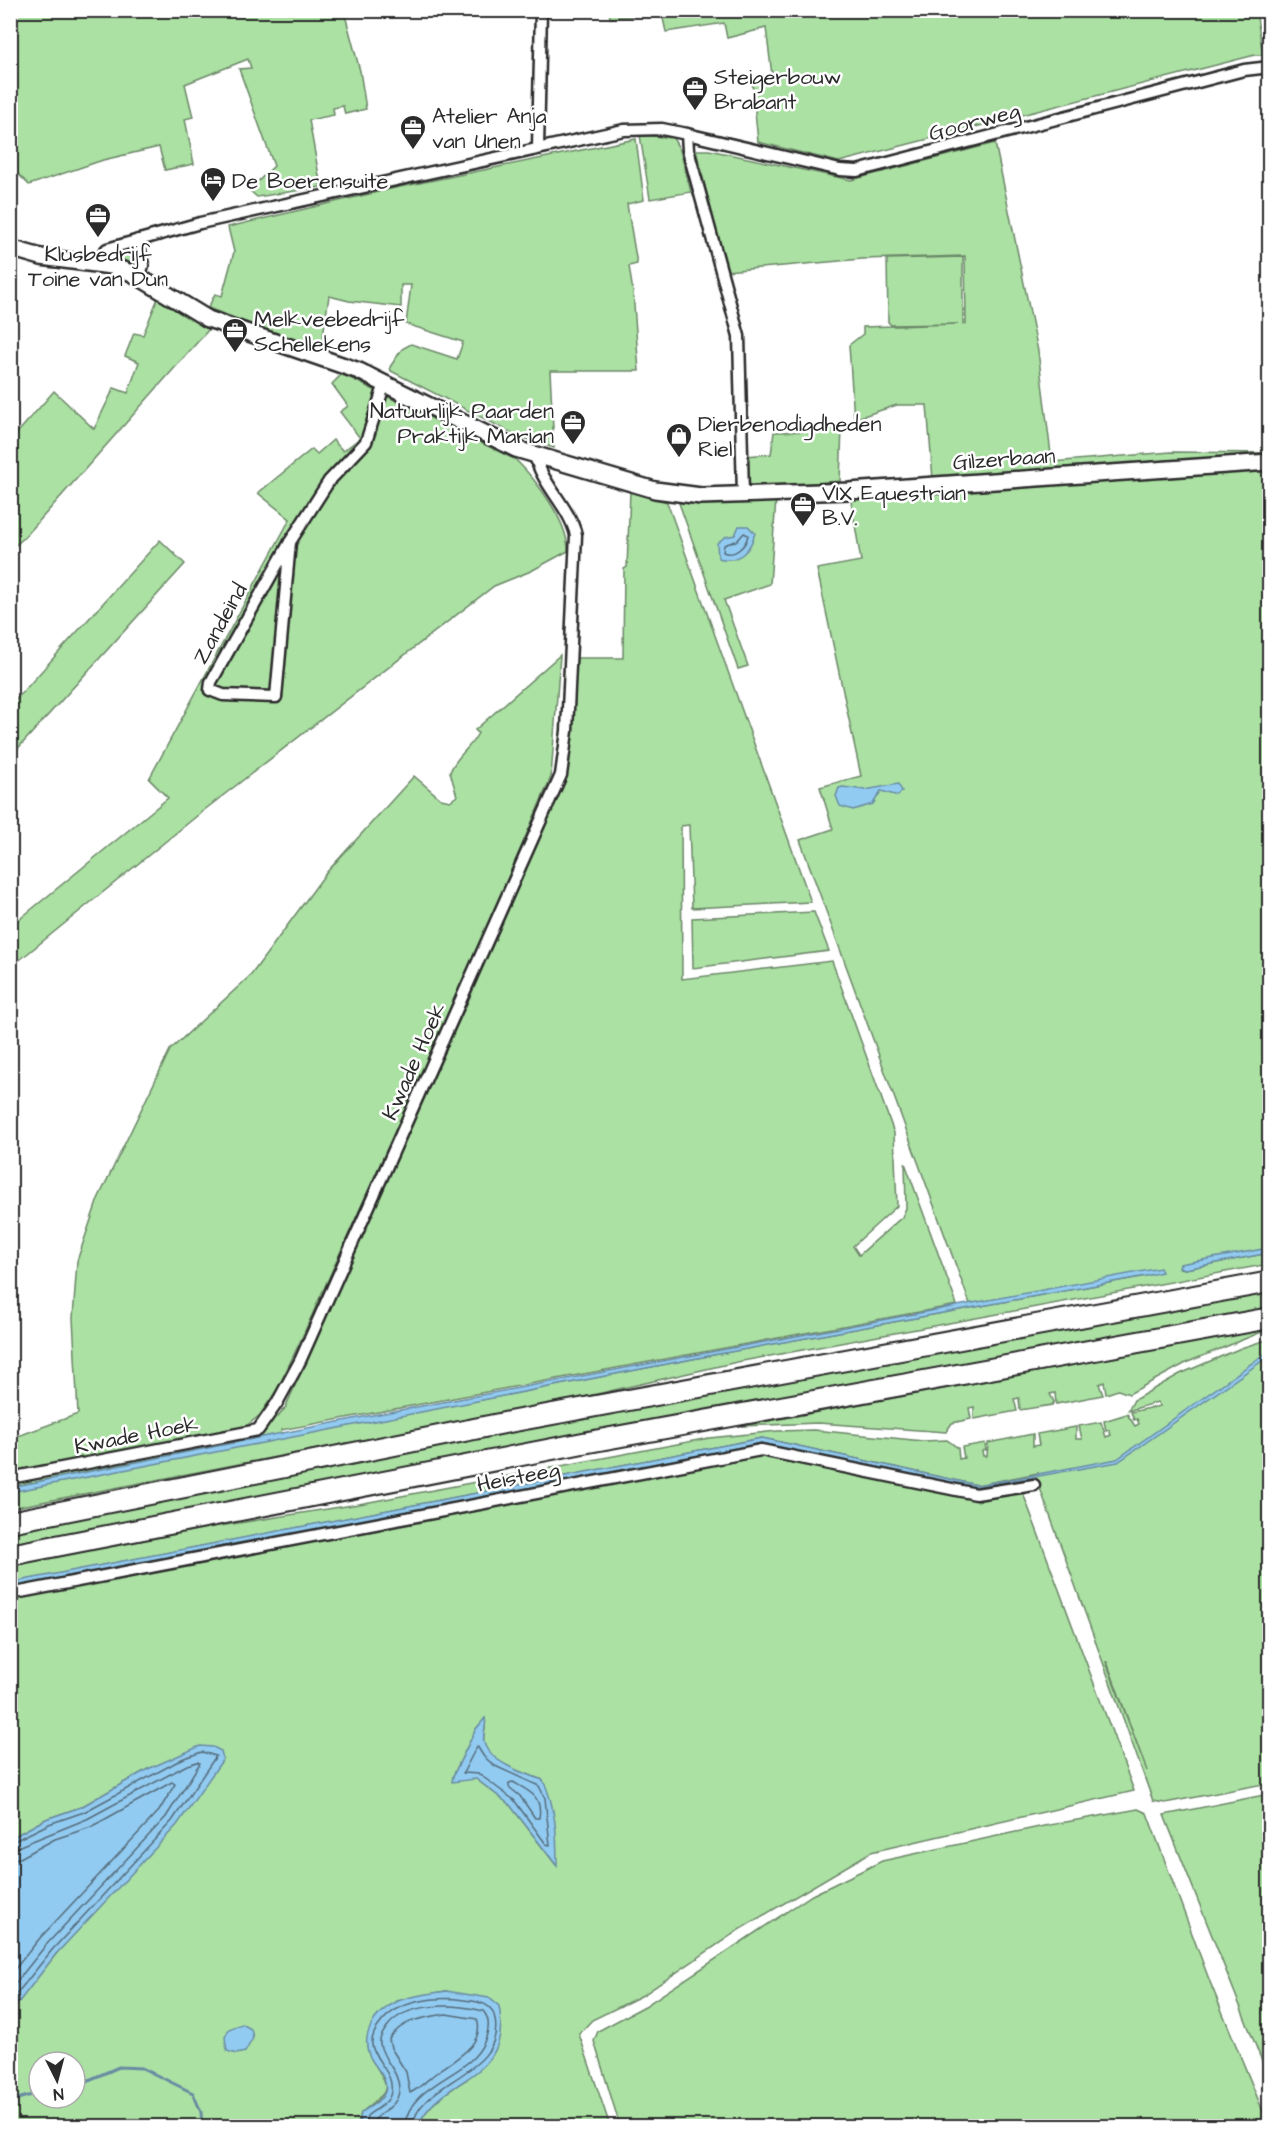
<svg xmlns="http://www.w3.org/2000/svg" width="1280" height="2137" font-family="'Architects Daughter',sans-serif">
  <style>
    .green { fill: #abe1a3; stroke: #6b8667; stroke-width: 1.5; fill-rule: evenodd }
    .water { fill: #92cbf1; stroke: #698ba2; stroke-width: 1.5 }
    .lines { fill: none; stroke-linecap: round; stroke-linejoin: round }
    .shore { stroke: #546b7a; stroke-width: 1.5 }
    .stream { stroke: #698ba2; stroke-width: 3 }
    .street-casing { stroke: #2b2b2b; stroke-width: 15 }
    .secondary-casing { stroke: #2b2b2b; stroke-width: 20 }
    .highway-casing { stroke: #2b2b2b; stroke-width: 24 }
    .street { stroke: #fff; stroke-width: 10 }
    .secondary { stroke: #fff; stroke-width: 15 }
    .highway { stroke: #fff; stroke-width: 20 }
    .labels { text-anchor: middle; stroke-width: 5; stroke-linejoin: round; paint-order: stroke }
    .poi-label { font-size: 22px; fill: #2b2b2b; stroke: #fff; text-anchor: start }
    .street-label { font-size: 22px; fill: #2b2b2b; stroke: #fff }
  </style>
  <rect width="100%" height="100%" fill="#fff"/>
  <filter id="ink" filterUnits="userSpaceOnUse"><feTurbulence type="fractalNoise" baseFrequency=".0167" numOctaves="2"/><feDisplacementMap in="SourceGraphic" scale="12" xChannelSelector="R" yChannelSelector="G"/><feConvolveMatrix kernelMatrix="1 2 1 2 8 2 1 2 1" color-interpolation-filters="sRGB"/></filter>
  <g filter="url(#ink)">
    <g class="green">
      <path d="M11,10l333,1 16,60 6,38 -21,5 -2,-8 -10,2 1,7 -25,5 12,67 -64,10 -8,-7 25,-24 -35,-97 12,-1 -3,-9 -63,25 8,33 -8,2 9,45 -29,6 -6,-23 -56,13 -74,25 -18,-18z"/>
      <path d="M609,11h647l7,44h-8l-416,107 -81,-20 -6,-61 20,-6 -6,-47 -39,10 -3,-15 -58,9 -4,-18 -52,4z"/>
      <path d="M640,135l33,3 7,12 11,42 -41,7z"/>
      <path d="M636,139l8,61 -17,4 10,60 -8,2 4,26 6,79h-89l4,77 -36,-12 -127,-65 -1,-4 12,-18 9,-5 46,15 6,-17 -57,-18 5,-39h-10v22l-52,-6 -20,-5 -8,54 -113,-42 7,-14 7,2 12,-44 -6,-25 167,-39z"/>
      <path d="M995,143l43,208 14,111 119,-10 98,1v5l-336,21 -6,-74h-30l-43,14 -5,-74 14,-11v-7l95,-3 -67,1 -3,-3 -1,-63 76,-2v67h3l-1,-68 -103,3 -136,12 -30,-121h13l142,30z"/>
      <path d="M134,248l5,18 -3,2 -15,-5 -3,-8 -5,1 -1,-2z"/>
      <path d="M158,298l52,30 -185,209 -14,12v-109l43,-49 40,38 20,-41 14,5 11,-31 -14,-6 9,-23 9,2z"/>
      <path d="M342,374l174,86c20,20 52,61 52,91l-37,20 -37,15 -291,225 -192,156v-41l157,-128 -19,-19 141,-260 -32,-26 54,-44 5,5 16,-14 10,11 17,-13 -20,-26 8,-6 -16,-22z"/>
      <path d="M818,427l24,1 -2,53 -82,6 -7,-1 -5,-5 -1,-25 26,-2 3,-22 43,-1z"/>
      <path d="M1269,467v783l-90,18 6,1 84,-16v11l-532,98 -162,37 -564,109v-16l15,-4 687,-133 433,-79 -176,28 -170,-464 33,-11 -13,-42 41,-11 -44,-207 44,-8 -11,-66z"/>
      <path d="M630,492l37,10 144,400 -119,6 -3,-83 -8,1 1,153 150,-18 62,172 3,73 -44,40 6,9 43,-38 4,-9 -1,-45 52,142 -676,125 1,4 -271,53 -1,-6 248,-48 8,-5 11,-13 1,2 7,-9 192,-427 85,-196 11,-127h50l1,-89 3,-2z"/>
      <path d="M776,499l-6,85 -46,16 24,66 -10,3 -59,-166z"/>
      <path d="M160,540l25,24 -174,192v-51z"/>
      <path d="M560,655l-9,122 -63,148 -189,419 -22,46 -17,25 -15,12 -234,47 -1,-35 68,-25 -5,-96 4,-57 21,-62 72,-149 81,-75 75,-102 88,-97 27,23 9,2 7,-5 -7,-24c6,-16 21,-24 28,-39l-3,-3z"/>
      <path d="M814,912l15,39 -136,17 -1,-50z"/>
      <path d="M1269,1290v18l-642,119 -616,119v-18l713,-138z"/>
      <path d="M1269,1329l-81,33 -59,32 -11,-4 -12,4 -2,-12 -5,2 4,11 -47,9 -1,-11 -5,1 4,8 -2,3 -32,5 -1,-12 -5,1 3,12 -43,8v-12l-5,1 2,11 -19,4 -6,9 -128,-9 -76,3z"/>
      <path d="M1269,1339v12l-77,56 77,-54v430l-104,20 -12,-2 -113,-313 -3,-1 -55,4 -208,-43 -763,141 749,-146 216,44 62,-11v-3l-61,12 -215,-47 -751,145v-17l202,-39 146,-23 350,-66 69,-7 36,-1 109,11 24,-1 11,8 1,11 5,-1 -2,-11 23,-4 1,7 -4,1 1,5h4l1,-13 45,-9v12l6,-1 -2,-11 39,-7v12h6l-3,-13 22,-4 5,15 5,-2 -2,-5 -3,1 -2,-10 23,-7 8,12 4,-2 -2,-5 -3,1 -3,-8 29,-6 -3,-4 -29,9 6,-11 46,-26 61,-26zM1106,1662h1l40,109z"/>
      <path d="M764,1453l216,45 43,-5 111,298 -263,61 -129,76 -99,67 -51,25 -13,14 31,92h-192c9,-22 29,-34 49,-47l-21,-88 -49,10 -26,57c22,36 19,30 -10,55l-3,13h-345l-3,-2v-112l46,-58 167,-195 -75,10 -67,38 -35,12 -35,19v-240zM485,1719c2,8 -3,16 -1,24 4,20 42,31 59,37l13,85 -46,-60 -34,-26 -23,-3 23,-47zM39,2062h36v36h-36z"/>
      <path d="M1269,1794h1l-1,285 -105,-264z"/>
      <path d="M1138,1809l9,4 63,169 59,144h-649l-26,-85 4,-10 47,-25 167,-111 70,-34 162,-35z"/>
    </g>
    <g class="water">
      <path d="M739,526h9l7,7c-5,19 -17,30 -37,25l-1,-15 8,-6 10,-2z"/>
      <path d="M898,784l4,7 -4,5 -17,-5 -8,13 -20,6 -13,-4 -4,-10 3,-8 4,-1 22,3z"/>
      <path d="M1269,1248v5l-84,16 -6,-2 1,-3z"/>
      <path d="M1160,1268l2,4 -16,4 -433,79 -702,137v-5l357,-71z"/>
      <path d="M1269,1351v5l-151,106 -142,25 -215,-44 -750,146v-6l13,-3 738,-142 215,47 40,-7 100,-19z"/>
      <path d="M485,1718c2,9 -3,16 -1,24 3,19 43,33 59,38 13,27 14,57 14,86l-47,-61 -34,-26 -24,3 1,-6 23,-47z"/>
      <path d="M200,1746l13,1 8,4 2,8 -46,66 -121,129 -45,58v-174l35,-19 35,-12 67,-38z"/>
      <path d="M446,1991l43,7 10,8c14,77 -59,68 -81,120h-60l3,-13c7,-6 21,-12 24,-21 4,-12 -8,-23 -14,-33 -12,-23 3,-46 25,-57 14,-7 34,-8 50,-11z"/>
      <path d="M242,2024l9,5 2,9 -8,14 -9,2 -9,-3 -2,-14 4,-8z"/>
    </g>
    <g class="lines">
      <g class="shore">
        <path d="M744,533l4,2c-2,11 -13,22 -25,17l1,-7 14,-5z"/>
        <path d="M477,1746l7,11 11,9 44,20 6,12 5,47 -4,-1 -32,-44 -35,-26 -16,-1z"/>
        <path d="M513,1782c16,9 30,14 26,36h-4l-15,-22 -11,-9v-4z"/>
        <path d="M10,1843l39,-19 35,-12 100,-54 18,-6 14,4 -44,65 -120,129 -42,52"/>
        <path d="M10,1850l77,-31 100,-54 10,-3 3,1 -34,54 -120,128 -36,45"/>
        <path d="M10,1859l10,-1 35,-19 36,-12 81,-45 3,2 -16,27 -119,127 -30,37"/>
        <path d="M446,2014l31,5c9,26 -24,41 -41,54 -8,6 -17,16 -26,20l-4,-21 -15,-24 -2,-9c14,-20 34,-21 57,-25z"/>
        <path d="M364,2126l3,-10c9,-8 23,-12 24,-25 3,-18 -16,-29 -19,-46 -1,-8 3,-15 8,-21 17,-24 56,-28 84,-24 15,2 28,2 31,19 10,56 -78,62 -82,107"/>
        <path d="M372,2126c4,-15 25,-16 27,-35 1,-20 -16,-29 -19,-47 -1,-7 3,-11 7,-17 19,-26 68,-23 96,-16 12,13 1,36 -10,47 -21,21 -66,33 -68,68"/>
      </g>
      <g class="stream">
        <path d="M75,2086l44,-19 23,1 51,25 8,19 1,14"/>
        <path d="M10,2101l29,-8"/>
      </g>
      <defs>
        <g id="street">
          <path d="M687,134l1,16 51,186 4,159"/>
          <path d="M538,148l3,-138"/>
          <path d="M138,240l5,25 -3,11"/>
          <path d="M94,264l13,-15 93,-26 424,-93 38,-1 25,5 153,36 17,1 387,-101 26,-3"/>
          <path d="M290,542l-14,155 -53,-2 -13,-5 1,-8z"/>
          <path d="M290,542l39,-61 37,-39 19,-59"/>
          <path d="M10,1478l248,-48 19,-27 23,-42 261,-586 6,-44 9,-196c-7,-29 -34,-50 -41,-80"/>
          <path d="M10,1594l751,-144 215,44 58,-9"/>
        </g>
        <path id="secondary" d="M10,248l31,9 70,9 21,7 76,46 151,52 157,78 139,41 46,6 148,-5 421,-29"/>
        <g id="highway">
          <path d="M10,1522l499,-100 761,-140"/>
          <path d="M10,1555l573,-112 687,-125"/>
        </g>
      </defs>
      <use href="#street" class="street-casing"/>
      <use href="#secondary" class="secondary-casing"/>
      <use href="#highway" class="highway-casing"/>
      <use href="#street" class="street"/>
      <use href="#secondary" class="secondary"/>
      <use href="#highway" class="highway"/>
    </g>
  </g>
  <defs>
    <symbol id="office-pin" viewBox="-11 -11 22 30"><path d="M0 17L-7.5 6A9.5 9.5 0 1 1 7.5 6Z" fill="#2b2b2b" stroke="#fff"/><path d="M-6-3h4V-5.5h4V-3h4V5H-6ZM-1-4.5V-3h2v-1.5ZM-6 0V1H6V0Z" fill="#fff"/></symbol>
    <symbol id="hotel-pin" viewBox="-11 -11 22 30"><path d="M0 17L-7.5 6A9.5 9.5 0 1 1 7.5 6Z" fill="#2b2b2b" stroke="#fff"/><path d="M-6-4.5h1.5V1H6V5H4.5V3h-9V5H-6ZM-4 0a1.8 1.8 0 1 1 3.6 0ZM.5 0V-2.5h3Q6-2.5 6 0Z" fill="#fff"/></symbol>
    <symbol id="shop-pin" viewBox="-11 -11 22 30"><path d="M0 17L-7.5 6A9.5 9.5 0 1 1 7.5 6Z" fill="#2b2b2b" stroke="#fff"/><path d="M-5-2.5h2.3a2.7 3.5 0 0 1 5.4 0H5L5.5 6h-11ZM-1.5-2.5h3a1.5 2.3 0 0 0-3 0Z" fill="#fff"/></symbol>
  </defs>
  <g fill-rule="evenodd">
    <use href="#office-pin" x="680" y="74" width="30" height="40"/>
    <use href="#office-pin" x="398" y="113" width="30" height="40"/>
    <use href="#hotel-pin" x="198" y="165" width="30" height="40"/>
    <use href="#office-pin" x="83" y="201" width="30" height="40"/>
    <use href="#office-pin" x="220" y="316" width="30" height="40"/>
    <use href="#office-pin" x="558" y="408" width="30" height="40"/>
    <use href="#shop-pin" x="664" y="421" width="30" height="40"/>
    <use href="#office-pin" x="788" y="490" width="30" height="40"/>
  </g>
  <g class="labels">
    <g class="poi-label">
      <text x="714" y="84">Steigerbouw<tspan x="714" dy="25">Brabant</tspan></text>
      <text x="432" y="123">Atelier Anja<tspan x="432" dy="25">van Unen</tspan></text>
      <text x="232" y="188">De Boerensuite</text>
      <text x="98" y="261" text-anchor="middle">Klusbedrijf<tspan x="98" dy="25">Toine van Dun</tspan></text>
      <text x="254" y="326">Melkveebedrijf<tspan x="254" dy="25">Schellekens</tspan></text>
      <text x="554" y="418" text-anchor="end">Natuurlijk Paarden<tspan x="554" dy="25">Praktijk Marian</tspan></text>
      <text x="698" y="431">Dierbenodigdheden<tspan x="698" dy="25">Riel</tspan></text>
      <text x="822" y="500">VIX Equestrian<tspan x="822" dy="25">B.V.</tspan></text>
    </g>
    <g class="street-label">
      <text transform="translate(974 121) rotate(-15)" y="8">Goorweg</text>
      <text transform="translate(1004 458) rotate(-4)" y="8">Gilzerbaan</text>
      <text transform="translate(219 623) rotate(-61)" y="8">Zandeind</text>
      <text transform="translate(413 1061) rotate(-66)" y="8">Kwade Hoek</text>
      <text transform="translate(136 1434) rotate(-11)" y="8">Kwade Hoek</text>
      <text transform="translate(518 1476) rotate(-11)" y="8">Heisteeg</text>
    </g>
  </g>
  <rect width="1280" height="2137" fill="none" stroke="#fff" stroke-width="36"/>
  <rect x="18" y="18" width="1244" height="2101" fill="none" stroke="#2b2b2b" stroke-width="2" filter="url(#ink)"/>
  <g transform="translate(57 2080) rotate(174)"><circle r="28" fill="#ffffff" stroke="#aaaaaa" stroke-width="1.5"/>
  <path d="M0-4.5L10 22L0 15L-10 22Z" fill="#2b2b2b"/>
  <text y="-9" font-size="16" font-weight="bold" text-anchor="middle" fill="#2b2b2b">N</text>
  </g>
</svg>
